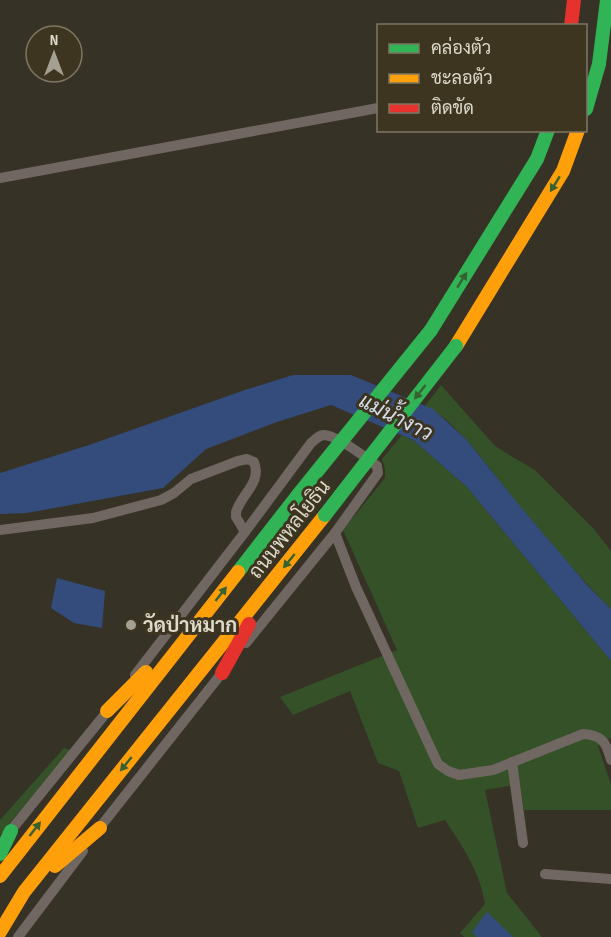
<svg xmlns="http://www.w3.org/2000/svg" width="611" height="937" font-family="'Sofia Sans Condensed',Sarabun,sans-serif">
  <style>
    .green { fill: #345128 }
    .water { fill: #344c7b }
    .lines { fill: none; stroke-linecap: round; stroke-linejoin: round }
    .street { stroke: #706662; stroke-width: 10 }
    .fast { stroke: #30b455; stroke-width: 14 }
    .slow { stroke: #ff9f0a; stroke-width: 14 }
    .jam { stroke: #e5322d; stroke-width: 14 }
    .fast-bridge { stroke: #30b455; stroke-width: 14 }
    .oneway { fill: #386132 }
    .poi-dot { fill: #a39f92; stroke: #3d351f; stroke-width: 2 }
    .labels { text-anchor: middle; stroke-width: 6; stroke-linejoin: round; paint-order: stroke }
    .street-label { font-size: 20px; fill: #dedacc; stroke: #3d351f }
    .poi-label { font-size: 20px; font-weight: bold; fill: #dedacc; stroke: #3d351f; text-anchor: start }
    .water-label { font-size: 21px; font-style: italic; fill: #d5deef; stroke: #3d351f }
  </style>
  <rect width="100%" height="100%" fill="#363226"/>
  <g class="green">
    <path d="M441,385l54,61 41,25 58,58 17,22v58c-32,-32 -62,-68 -92,-103 -23,-28 -61,-86 -94,-100z"/>
    <path d="M402,435l11,5 54,47 144,174v77l-13,8 13,38v26h-87l-4,-26 -35,6 22,103 35,44h-78l-4,-4 25,-29c-5,-32 -22,-57 -40,-84l-27,8 -19,-57 -21,-8 -28,-72 -57,24 -13,-18 117,-47 -54,-120 42,-52v-9l-3,-10z"/>
    <path d="M64,748l6,2 -70,85v-15z"/>
  </g>
  <g class="water">
    <path d="M293,375h58l82,34 33,30 53,66 69,81 23,23v52l-144,-174 -54,-47 -82,-35 -54,17 -71,27 -43,39 -136,25 -27,1v-41l89,-28 156,-55z"/>
    <path d="M57,578l48,13 -3,37 -28,-5 -23,-15z"/>
    <path d="M487,912l26,25h-36l-5,-5z"/>
  </g>
  <g class="lines">
    <g class="street">
      <path d="M0,178l378,-70"/>
      <path d="M0,530l93,-12 68,-18 13,-7 17,-14 47,-18 9,-2 7,3c8,21 -12,31 -18,50v5l9,15"/>
      <path d="M335,533l21,54 82,177 10,7 11,4 34,-5 90,-36c19,1 23,8 28,26"/>
      <path d="M135,675l110,-143 66,-89c4,-3 7,-7 12,-8 12,-1 44,23 54,31l1,7 -43,60 -89,110"/>
      <path d="M512,762l11,81"/>
      <path d="M97,831l128,-162"/>
      <path d="M8,834l102,-126"/>
      <path d="M545,874l66,5"/>
      <path d="M18,937l65,-86"/>
    </g>
    <g class="fast">
      <path d="M586,109l13,-45 8,-64"/>
      <path d="M431,330l106,-171 11,-29"/>
      <path d="M238,572l60,-77"/>
      <path d="M0,854l11,-23"/>
    </g>
    <g class="slow">
      <path d="M456,346l107,-175 15,-41"/>
      <path d="M107,711l39,-39"/>
      <path d="M55,866l45,-38"/>
      <path d="M0,876l238,-304"/>
      <path d="M0,932l24,-40 301,-377"/>
    </g>
    <g class="jam">
      <path d="M571,26l3,-26"/>
      <path d="M222,673l27,-49"/>
    </g>
    <g class="fast-bridge">
      <path d="M298,495l133,-165"/>
      <path d="M325,515l131,-169"/>
    </g>
  </g>
  <defs><path id="oneway-solid" d="M-6-.8H1V-3.2L6.5 0L1 3.2V.8H-6Z" transform="scale(1.5)"/></defs>
  <g class="oneway">
    <use href="#oneway-solid" transform="translate(555 184) rotate(122)"/>
    <use href="#oneway-solid" transform="translate(462 280) rotate(-58)"/>
    <use href="#oneway-solid" transform="translate(420 392) rotate(128)"/>
    <use href="#oneway-solid" transform="translate(289 561) rotate(129)"/>
    <use href="#oneway-solid" transform="translate(221 594) rotate(-52)"/>
    <use href="#oneway-solid" transform="translate(126 764) rotate(129)"/>
    <use href="#oneway-solid" transform="translate(35 829) rotate(-52)"/>
  </g>
  <circle class="poi-dot" cx="131" cy="625" r="6"/>
  <g class="labels">
    <g class="street-label">
      <text transform="translate(289 529) rotate(-52)" y="7">ถนนพหลโยธิน</text>
    </g>
    <g class="poi-label">
      <text x="143" y="632">วัดป่าหมาก</text>
    </g>
    <g class="water-label">
      <text transform="translate(396 417) rotate(27)" y="7">แม่น้ำงาว</text>
    </g>
  </g>
  <rect x="377" y="24" width="210" height="108" fill="#3d351f" stroke="#7d7764" stroke-width="1.5"/>
  <rect x="389" y="44" width="30" height="9" fill="#30b455" stroke="#7d7764" stroke-width="1.5"/>
  <text x="431" y="54" font-size="18" fill="#dedacc">คล่องตัว</text>
  <rect x="389" y="74" width="30" height="9" fill="#ff9f0a" stroke="#7d7764" stroke-width="1.5"/>
  <text x="431" y="84" font-size="18" fill="#dedacc">ชะลอตัว</text>
  <rect x="389" y="104" width="30" height="9" fill="#e5322d" stroke="#7d7764" stroke-width="1.5"/>
  <text x="431" y="114" font-size="18" fill="#dedacc">ติดขัด</text>
  <g transform="translate(54 54)"><circle r="28" fill="#3d351f" stroke="#7d7764" stroke-width="1.5"/>
  <path d="M0-4.5L10 22L0 15L-10 22Z" fill="#a39f92"/>
  <text y="-9" font-size="16" font-weight="bold" text-anchor="middle" fill="#dedacc">N</text>
  </g>
</svg>
